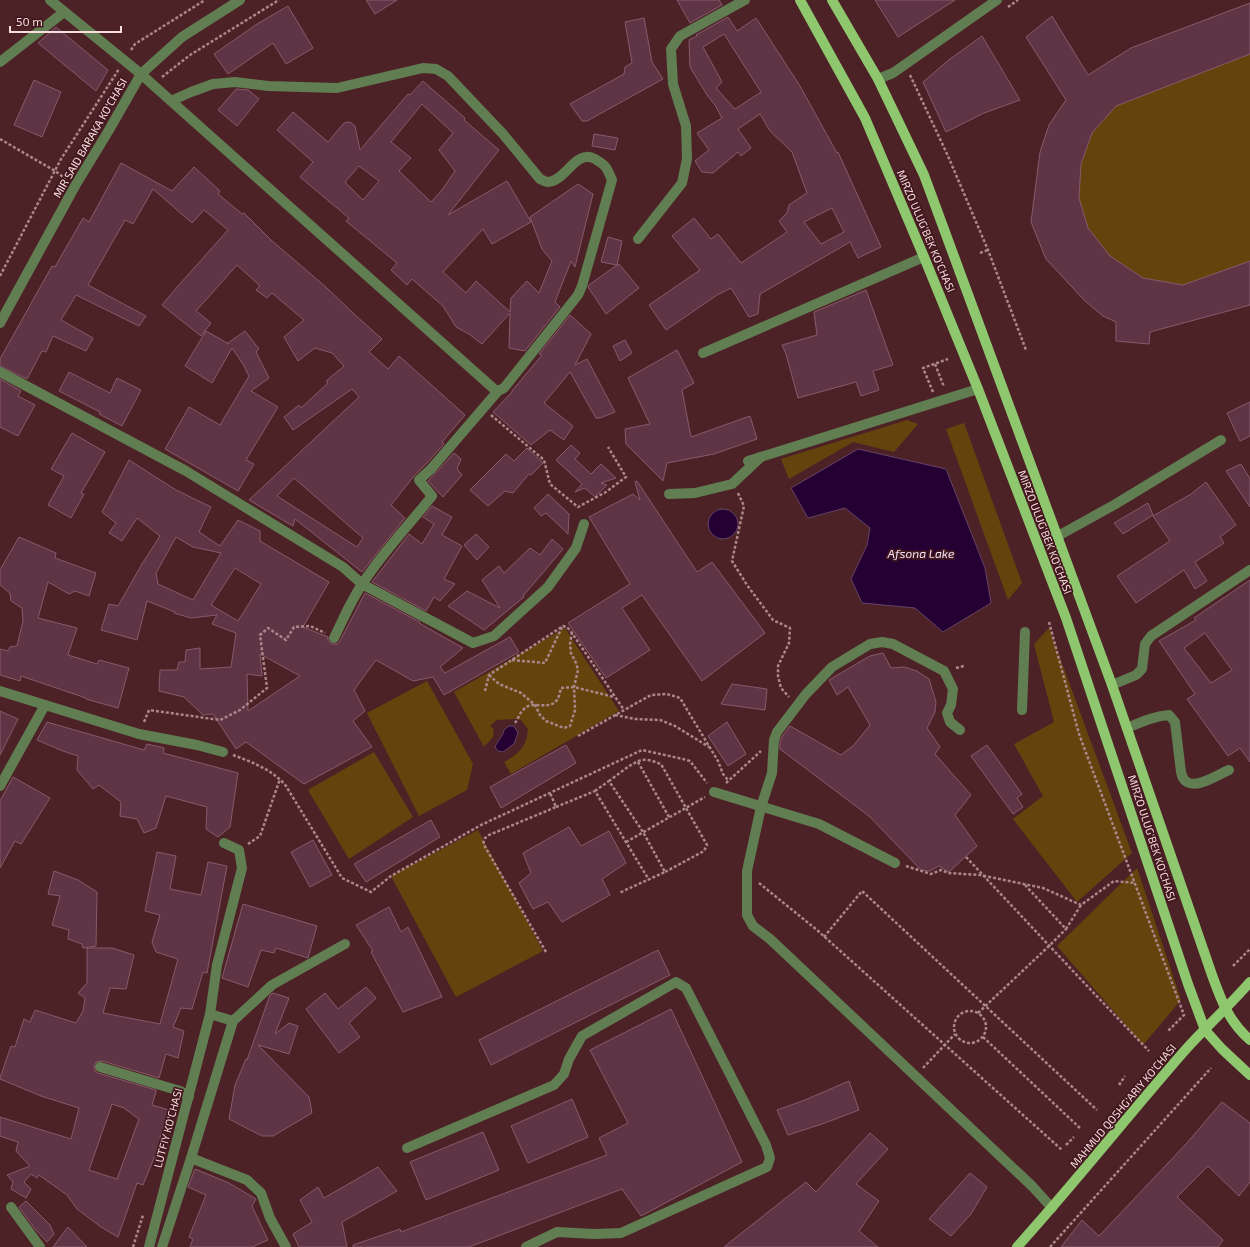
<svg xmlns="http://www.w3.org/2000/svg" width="1250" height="1247" font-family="'Exo 2',sans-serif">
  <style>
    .green { fill: #64440c }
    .water { fill: #250133; stroke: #654367 }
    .building { fill: #5f3546; stroke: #875a6b; fill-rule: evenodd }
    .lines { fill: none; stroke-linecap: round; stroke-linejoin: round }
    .path { stroke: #aa878a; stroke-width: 2.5; stroke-dasharray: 3 2; stroke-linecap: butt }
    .minor { stroke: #617d52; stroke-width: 10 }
    .major { stroke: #8ec76d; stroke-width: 10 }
    .labels { text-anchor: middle; stroke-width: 3.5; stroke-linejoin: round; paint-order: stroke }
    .street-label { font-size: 11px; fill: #fadddf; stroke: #41181d }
    .water-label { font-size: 12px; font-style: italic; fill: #eeddf6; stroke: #41181d }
  </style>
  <rect width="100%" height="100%" fill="#4d2227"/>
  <g class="green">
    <path d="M1250,3v302l-123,22 -24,-11 -18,-15 -39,-42 -15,-37 9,-70 9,-27 17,-26 29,-28 36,-23z"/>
    <path d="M907,420l11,4 -24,28 -41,-10 -64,37 -8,-20z"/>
    <path d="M964,423l58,160 -14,17 -62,-171z"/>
    <path d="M565,628l54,83 -108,63 -7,-12c15,-8 23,-16 24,-33l-7,-9 -5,-1 -19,1 -7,6 4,3 -1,8 -9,10 -30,-55z"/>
    <path d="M1049,628l83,225 -55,49 -64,-83 30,-23 -29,-52 40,-22 -20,-78z"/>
    <path d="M427,681l46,83 -6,26 -48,26 -52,-103z"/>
    <path d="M374,752l39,65 -64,42 -41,-69z"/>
    <path d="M478,830l65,121 -87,46 -65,-121z"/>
    <path d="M1137,868l44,132 -38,45 -86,-99z"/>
  </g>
  <g class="water">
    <path d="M858,449l88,20 39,99 6,35 -48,29 -28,-24 -53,-5 -11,-24 16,-34 3,-17 -25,-20 -37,10 -17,-30z"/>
    <circle cx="723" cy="524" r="15"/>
    <path d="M509,726h5l4,7 -4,11 -11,8 -5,-1 -3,-4c3,-7 8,-11 9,-17z"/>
  </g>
  <g class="building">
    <path d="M366,0h31l-22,14z"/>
    <path d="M677,0h42l3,5 -32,18z"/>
    <path d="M875,0h80l-57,37z"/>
    <path d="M1250,3v51l-134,52 -24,27 -11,31 -2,34 9,30 22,28 33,22 40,7 67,-24v44l-100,27 -1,12 -33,-3v-19l-13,-6 -18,-15 -39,-42 -15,-37 9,-70 9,-27 17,-25 -40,-63 26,-21 36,59 43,-27z"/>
    <path d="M288,6l25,42 -27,16 -13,-21 -45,31 -14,-20 43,-30z"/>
    <path d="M728,17l9,14 19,-13 44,68 37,67 1,-1 43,95 -23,11 -8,-16 -90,52 -2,20 -9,3 -18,-29 -14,7 -51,35 -17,-25 51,-35 -28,-34 22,-18 17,21 7,-5 23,29 46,-31 -8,-11 8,-8 2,-8 18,-12 -15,-41 -22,-21 -10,-17 -22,15 13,19 -10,8 -3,-4 -25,21 -11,-1 -7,-11 14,-11 -12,-17 25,-15 -7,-13 -8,-10 -17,-28 -1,-27 8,-4 -1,-1zM724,34l37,58 -26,17 -19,-21 6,-6 -19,-35zM832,208l12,24 -23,12 -17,-22z"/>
    <path d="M644,18l8,44 11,17 -76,42h-5l-12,-17 54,-30 1,-7 7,-4 -7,-41z"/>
    <path d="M56,27l52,43 -12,21 -58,-48z"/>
    <path d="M982,36l38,64 -36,13 -38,19 -23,-50 27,-23z"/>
    <path d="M34,80l27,12 -19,45 -28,-12z"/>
    <path d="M423,81l42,37 -1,2 35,30 -51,65 59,-34 24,41 -39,22 -9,-15 -40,43 23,21 10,-12 34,31 1,-14 16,-17 12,12 13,-32 -10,-12 -12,-32 48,-33 15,10 -18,73 -4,-6 -16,41 5,5 -35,44 -16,-3 1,-35 -28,31 -13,-10 -13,-7 -13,-21 -31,-27 -5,6 -16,-15 6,-7 -51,-42 3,-3 -49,-41 13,-15 -36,-32 16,-18 35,30 16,-19 6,-1 5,4 5,24 48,-56 2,1zM422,104l31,29 -14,17 16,21 -13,19 -11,12 -32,-31 12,-13 -20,-16zM359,166l20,15 -16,19 -18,-18z"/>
    <path d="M236,89l12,1 11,9 -22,27 -19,-16z"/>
    <path d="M594,134l24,4 -3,12 -23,-4z"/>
    <path d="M121,163l51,28 22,-24 26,24 -2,3 24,20 2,-1 27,27 56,48 27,26 28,25 -13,13 19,17 11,-13 66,59 -23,27 2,2 -18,20 -12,12 -23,29 14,13 -43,54 -67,-53 -2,7 -44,-26 110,-103 -7,-8 -59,41 -9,-13 15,-12 2,3 27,-25 -2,-2 18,-15 -12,-13 -17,-5 -17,13 -14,-24 20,-17 -32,-27 -5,5 -11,-8 4,-4 -23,-21 -41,46 15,12 -10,13 -39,-31 16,-19 50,-56 -24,-20 -12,13 -39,-34 -20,35 -8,-4 -37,65 58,31 -7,10 -63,-31 -15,25 32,18 -7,13 -33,-15 -7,16 -4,-1 -15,28 -27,-13v-7l52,-93 3,1 28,-49 6,4zM294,478l69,60 -6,9 -80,-51z"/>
    <path d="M608,237l14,4 -5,24 2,-1 20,24 -33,26 -18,-27 1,-2 28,-20 -16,-3z"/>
    <path d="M866,290l27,75 -20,6 6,19 -18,6 -5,-14 -58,16 -12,-44 -4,-9 35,-10 -3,-23z"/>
    <path d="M570,315l21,19 -16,31 12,-6 28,53 -15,6h-4l-26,-46 -26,31 29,23 -9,14 -14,-10 -19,15 -38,-33 19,-20v-1l30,-36 -3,-1z"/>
    <path d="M206,331l23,13 -1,-1 17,-12 14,18 -3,3 13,26 -18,13 27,16 -32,53 8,4 -16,27 -73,-42 24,-42 31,18 29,-49 -6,-12 -11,-16 -20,35 -27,-17z"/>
    <path d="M625,340l7,13 -12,8 -7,-15z"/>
    <path d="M677,350l17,33 -12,7 9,47 59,-21 7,23 -43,15 -47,9 -4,18 -37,-37 -1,-15 25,-5 -22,-46z"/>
    <path d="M69,372l41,21 7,-15 24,12 -19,36 -23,-12 1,-2 -41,-21z"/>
    <path d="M0,379l21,12 -3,5 17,9 -17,31 -18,-9z"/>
    <path d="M1250,402v34l-10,5 -13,-28z"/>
    <path d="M72,433l33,19 -24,41 3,1 -13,24 -23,-13 16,-29 -13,-7z"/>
    <path d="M571,445l9,8 -5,6 16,15 10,-10 15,14 -15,5 6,2 -12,12 -10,-9 -10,4 7,-8 -26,-24z"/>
    <path d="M527,448l16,15 -12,12 -2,-1 -16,19 -8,-2 -17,15 -18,-16 36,-36 8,7z"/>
    <path d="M454,453l7,6 -4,10 5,6 -19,22 -15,-16z"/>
    <path d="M129,460l47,30 35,17 -12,25 21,14 18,-26 22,11v10l69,41 -26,45 25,10v4l4,3h5l3,-3 25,-48 55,29 -1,1 44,25 -23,19 5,6 65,-36 9,15 -75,43 -11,-18 -20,4 -37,-21 -22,30 11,21 -12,10 19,26 -68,37 -58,-42 -10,7 -23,-35 -10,1 -19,-18 -25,-6 1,-21h17l2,-8h6l1,-12 14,-2v21l31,-2 5,-34 -24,-9 5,-9 -26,3 -17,-5 1,-1 -28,-11 -10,39 -36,-10 8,-26 9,2 24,-42 18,-28 -23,-18 -15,23 -13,-8 7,-10 -14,-11zM176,537l17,10 28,6 -28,47 -35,-16 -2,-11zM235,568l26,16 -23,37 -27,-16zM260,654l40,22 -52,35 -1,-37 15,2z"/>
    <path d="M1241,464l9,15v28l-24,-36z"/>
    <path d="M637,481l60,91 15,-10 53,71 -63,48 -60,-86 -20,13 28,42 -44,28 -38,-55 62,-39 -41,-67 44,-23 7,6 -5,-18z"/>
    <path d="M1206,482l30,43 -16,12 4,6 -29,19 12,19 -12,8 -11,-19 -48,33 -19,-27 53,-35 -17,-25 38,-22z"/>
    <path d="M548,494l21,20 -1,20 -22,-21 -5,3 -7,-8z"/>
    <path d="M1148,503l5,12 -30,19 -9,-11z"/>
    <path d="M432,506l20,11 -10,18 20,11 -18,33 11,5 -15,17 -6,-4 -8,14 -54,-29 37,-48 13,10 12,-20 -11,-7z"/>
    <path d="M476,534l13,13 -12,13 -13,-15z"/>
    <path d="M19,537l37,16 -1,5 41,15 -7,23 -14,-5 -6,3 -21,-12 -10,36 39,10 -9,27 29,9 2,-4 30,8 -11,40 -32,-9v-1l-65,-22 -1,5 -20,-6v-26l8,2 2,-4 7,-1 6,-25 -1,-13 -11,-7 -1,-8 -10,-8v-15z"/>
    <path d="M552,539l11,10 -40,47 1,1 -40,33 -36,-24 19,-15 33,17 -18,-28 17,-14 5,7 26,-25 10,7z"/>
    <path d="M1250,580v182l-10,-14 -12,8 -41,-57 8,-5 -36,-53 37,-21 -2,-2zM1205,633l27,37 -21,13 -27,-35z"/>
    <path d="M883,653l8,15 13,-1 13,4 12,8 7,23 -1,10 -8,16 13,19 -5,7 36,41 -16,20 22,31 -28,26 -10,-6 -9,5 -9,-1 -52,-54 -89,-67v-8l3,-6 7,-9 51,29 13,-10 16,-20 -22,-38 -11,8 -8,-15 41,-24z"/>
    <path d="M732,684l35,5 -2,21 -44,-6z"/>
    <path d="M0,711l18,8 -18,36z"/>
    <path d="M47,722l97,28 3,-6 17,4 -1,5 75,20 -8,54 -12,10 -12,-8 1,-22 -41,-11 -10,32 -12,5 -7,-14 -17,-3 1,-14 -22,-17 -6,4 -16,-19 1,-14 -15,-5 -26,-11z"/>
    <path d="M727,722l19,32 -18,12 -20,-30z"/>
    <path d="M566,745l10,18 -75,45 -11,-21z"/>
    <path d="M987,745l35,49 -5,4 6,9 -10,7 -42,-58z"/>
    <path d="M13,777l37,21 -29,46 -6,-3 -15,27v-67z"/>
    <path d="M431,820l9,17 -74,45 -12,-18z"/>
    <path d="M569,827l12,19 28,-15 17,32 -24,16 8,16 -48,27 -14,-20 -15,7 -14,-26 12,-10 -8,-20z"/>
    <path d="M313,840l19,35 -22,12 -19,-35z"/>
    <path d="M157,852l19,4 -6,33 31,6 7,-33 19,4 -20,107 -4,-1 -11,37 -11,-1 -8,19 11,4 -6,27 -12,-4 -7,24 -57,-17 -6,1 -2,4 1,5 3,2 58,17v2l-4,13 17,5 -10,31 6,2 -3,12 -8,3 -11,27 -6,-2 -19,54 -17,-10 -24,-18 -10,-14 -28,-20 -2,3 -6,-4 -7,8 7,7 -5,9 -15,-9 2,-7 -6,-7 23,-9 -14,-15 2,-9 -18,-6v-19l71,22 8,-31 -38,-12 -41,-17v-1l11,-32 4,1 9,-28 6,3 5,-12 41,13 7,-12 2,-13 -7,-5 9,-10v-35h25l22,7 -8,34 -16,-1 -7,25 57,11 18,-65 -22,-7 -4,-10 8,-27 -15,-4zM112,1104l12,4 15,11 -22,60 -28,-9z"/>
    <path d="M54,871l24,9 19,12 -1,54 -13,2 -1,-4 -14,-5 1,-9 -17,-5 8,-29 -12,-2z"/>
    <path d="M243,904l74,22 -9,32 -32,-10 -2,5 -13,-3 -13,37 -26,-9z"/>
    <path d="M389,907l12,25 7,-5 34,70 -39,15 -32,-60 2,-1 -17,-26z"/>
    <path d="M658,950l12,25 -179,90 -12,-25z"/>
    <path d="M366,987l10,11 -27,25 11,14 -21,16 -33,-44 19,-16 13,16z"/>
    <path d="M273,993l16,5 -14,36 14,-11 9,3 -9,28 -31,-9 51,52 3,16 -39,23h-11l-33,-17 6,-34 11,-26 1,1 23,-65z"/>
    <path d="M671,1009l71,153 -101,54 -19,-27 -153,58h-116v-2l47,-16 1,3 206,-77 -8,-17 29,-15 -38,-73z"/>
    <path d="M849,1081l10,29 -37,14 -34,11 -11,-25 28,-10z"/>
    <path d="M572,1099l16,38 -60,26 -17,-37z"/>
    <path d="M1222,1102l28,21v59l-11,14 -31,-30 -31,31 46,43 -5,7h-157l21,-27 17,16 87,-92z"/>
    <path d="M483,1132l16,38 -73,30 -16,-38z"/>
    <path d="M870,1133l18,16 -32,35 23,17 -20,30 19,16h-154l82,-65 10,10z"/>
    <path d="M378,1167l19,24 -55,31 5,25h-48l-6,-13 19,-12 -12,-22 18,-13 6,11z"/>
    <path d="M195,1169l34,14 27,16 -4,7 16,34 -16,7h-62l3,-8 -4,-2 17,-42 -18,-8z"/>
    <path d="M970,1173l17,14 -16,27 -20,22 -22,-17z"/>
    <path d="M26,1201l24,24 4,9 -7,8 -12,-13 -16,-22z"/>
    <path d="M68,1227l19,20h-34z"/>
  </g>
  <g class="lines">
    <g class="path">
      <path d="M1008,7l10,-7"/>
      <path d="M131,50l4,-6 70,-44"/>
      <path d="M910,75l38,81 40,94 38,100"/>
      <path d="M162,77l28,-22 89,-55"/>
      <path d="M0,139l55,32 11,8"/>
      <path d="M980,253l8,-3"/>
      <path d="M0,276l61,-117 58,-90"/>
      <path d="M935,364l9,23"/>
      <path d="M933,392l-10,-24 25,-9"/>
      <path d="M491,415l53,45 6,24 28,23 28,-15 20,-15 -18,-30"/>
      <path d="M738,493l6,13 -12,55 15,24 26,35 17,8 -1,15 -11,23v10l3,12 8,9"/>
      <path d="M1049,622l30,112 105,281 -16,16"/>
      <path d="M512,660l33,3 17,-36"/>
      <path d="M956,668l8,-2"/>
      <path d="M489,675l10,9 22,9 14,12 5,10 6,6 18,7 6,-2 5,-16 -1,-23 4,-17 -2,-7 -5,-10 -1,-9 2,-11"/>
      <path d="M485,691l4,-16 74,-49 4,1 5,6 52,77"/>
      <path d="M615,715l20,4 25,1 15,6 34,21"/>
      <path d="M144,722l5,-12 71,10 20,-10 27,-22 -7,-53 8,-7 18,12 8,-13 16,-1 15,7"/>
      <path d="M515,723c3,-4 5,-11 9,-14 8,-9 25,2 33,-9 2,-3 3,-8 4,-12l13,-1 40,10"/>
      <path d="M578,736l73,-41 16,-1 13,4 38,63 5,13 5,6"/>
      <path d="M233,755c19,7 40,15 53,31l56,92 29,14 20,-16 90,-51 161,-75 41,9 7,2 17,22"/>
      <path d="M638,762l31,55"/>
      <path d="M609,781c9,-6 23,-19 33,-21 7,-1 13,2 19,4l46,81 -3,6 -39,21"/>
      <path d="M726,783l35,-32"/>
      <path d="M595,791l14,-10 34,51 22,40 -46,21"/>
      <path d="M556,807l39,-16 54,89"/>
      <path d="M626,842l79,-45"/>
      <path d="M248,844l12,-8 20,-57"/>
      <path d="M966,857l123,131 60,63"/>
      <path d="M906,866l25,8 10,-4 7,3 32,2 63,13 38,17 33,-24 21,2"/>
      <path d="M759,883l58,47 245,220"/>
      <path d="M1025,885l41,44 15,-24"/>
      <path d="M824,937l38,-46 235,219"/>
      <path d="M546,952l-62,-107c-1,-5 0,-7 5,-10l67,-28 -6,-14"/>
      <path d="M1233,966l17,-17"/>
      <circle cx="970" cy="1027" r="16"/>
      <path d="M978,1013l71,-67 17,-17"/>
      <path d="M983,1037l98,92"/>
      <path d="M923,1068l32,-34"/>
      <path d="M1119,1085l6,-9"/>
      <path d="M1066,1145l8,-8"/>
      <path d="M133,1247l10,-32"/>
      <path d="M1050,1247l161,-179"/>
    </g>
    <g class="minor">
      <path d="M50,0l91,74 11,10 342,305 4,2 6,-3 74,-93 4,-9 30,-106c-6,-13 -4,-13 -17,-21 -19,-11 -30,23 -47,23 -2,0 -6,-2 -8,-3l-37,-45 -55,-58 -12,-7 -13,-1 -86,20 -69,-2 -33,-4 -22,2 -22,8 -20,9"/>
      <path d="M0,62l64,-50"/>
      <path d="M878,79l15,-6 104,-73"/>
      <path d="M638,239l44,-56 5,-24 -1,-33 -13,-42 -2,-35 9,-13 65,-36"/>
      <path d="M0,323l75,-137 34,-56 32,-56 41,-37 58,-37"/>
      <path d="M703,353l221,-96"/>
      <path d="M0,372l186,99 157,96 19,17 111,59 21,-7 54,-49 28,-39 8,-24"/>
      <path d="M748,461l230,-72"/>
      <path d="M669,494l26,-1 37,-9 29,-27"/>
      <path d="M1058,536l56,-31 107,-65"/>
      <path d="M334,638c9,-18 17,-38 29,-55 20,-31 46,-58 69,-87l-13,-16 12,-11 67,-78"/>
      <path d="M1112,685l24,-10 6,-6 3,-25 6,-8 99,-66"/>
      <path d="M0,691l139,43 58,11 26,7"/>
      <path d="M1022,710l3,-78"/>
      <path d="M1127,728c14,-6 27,-12 42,-13l6,7 6,50c1,4 2,8 6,10 10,7 32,-8 42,-12"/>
      <path d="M960,730l-10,-8 -3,-9 4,-8 2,-16 -9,-18 -51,-27 -11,-2 -12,2 -38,23 -26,27 -29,38 -3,8 -2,33 -11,34 -14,64v44l6,11 17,13 262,247 20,22"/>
      <path d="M0,786l45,-81"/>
      <path d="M714,792l105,32 76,39"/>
      <path d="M210,1014l23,7"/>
      <path d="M100,1067l80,24 9,6"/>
      <path d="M407,1148l147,-63 10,-11 5,-15 13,-23 94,-54 10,6 80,157 4,13 -3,9 -146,66 -27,1 -37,-2 -31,15"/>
      <path d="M191,1158l56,22 14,13 9,25 16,29"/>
      <path d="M11,1207l29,40"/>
      <path d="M149,1247l61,-233 7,-49 25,-97 -3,-18 -15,-7"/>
      <path d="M162,1247l29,-89 42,-137 39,-36 73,-41"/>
    </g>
    <g class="major">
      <path d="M800,0l65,118 59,139 54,132 88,229 122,366 17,46 17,19 28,26"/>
      <path d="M832,0l46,79 46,96 188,510 100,290c9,25 17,47 38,65"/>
      <path d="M1017,1247c58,-64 112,-133 170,-199 20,-22 43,-43 63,-66"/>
    </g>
  </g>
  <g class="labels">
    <g class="street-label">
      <text transform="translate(90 138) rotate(-60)" y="4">MIR SAID BARAKA KO'CHASI</text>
      <text transform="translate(926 231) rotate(67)" y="4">MIRZO ULUG'BEK KO'CHASI</text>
      <text transform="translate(1045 532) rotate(69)" y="4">MIRZO ULUG'BEK KO'CHASI</text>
      <text transform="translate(1152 838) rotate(72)" y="4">MIRZO ULUG'BEK KO'CHASI</text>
      <text transform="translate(1123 1106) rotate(-50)" y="4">MAHMUD QOSHG'ARIY KO'CHASI</text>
      <text transform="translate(168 1128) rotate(-75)" y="4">LUTFIY KO'CHASI</text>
    </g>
    <g class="water-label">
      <text x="921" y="558">Afsona Lake</text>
    </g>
  </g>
  <path d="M10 26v6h111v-6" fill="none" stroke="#fadddf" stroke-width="2"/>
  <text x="16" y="26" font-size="12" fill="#fadddf" stroke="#41181d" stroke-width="3" paint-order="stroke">50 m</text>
</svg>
